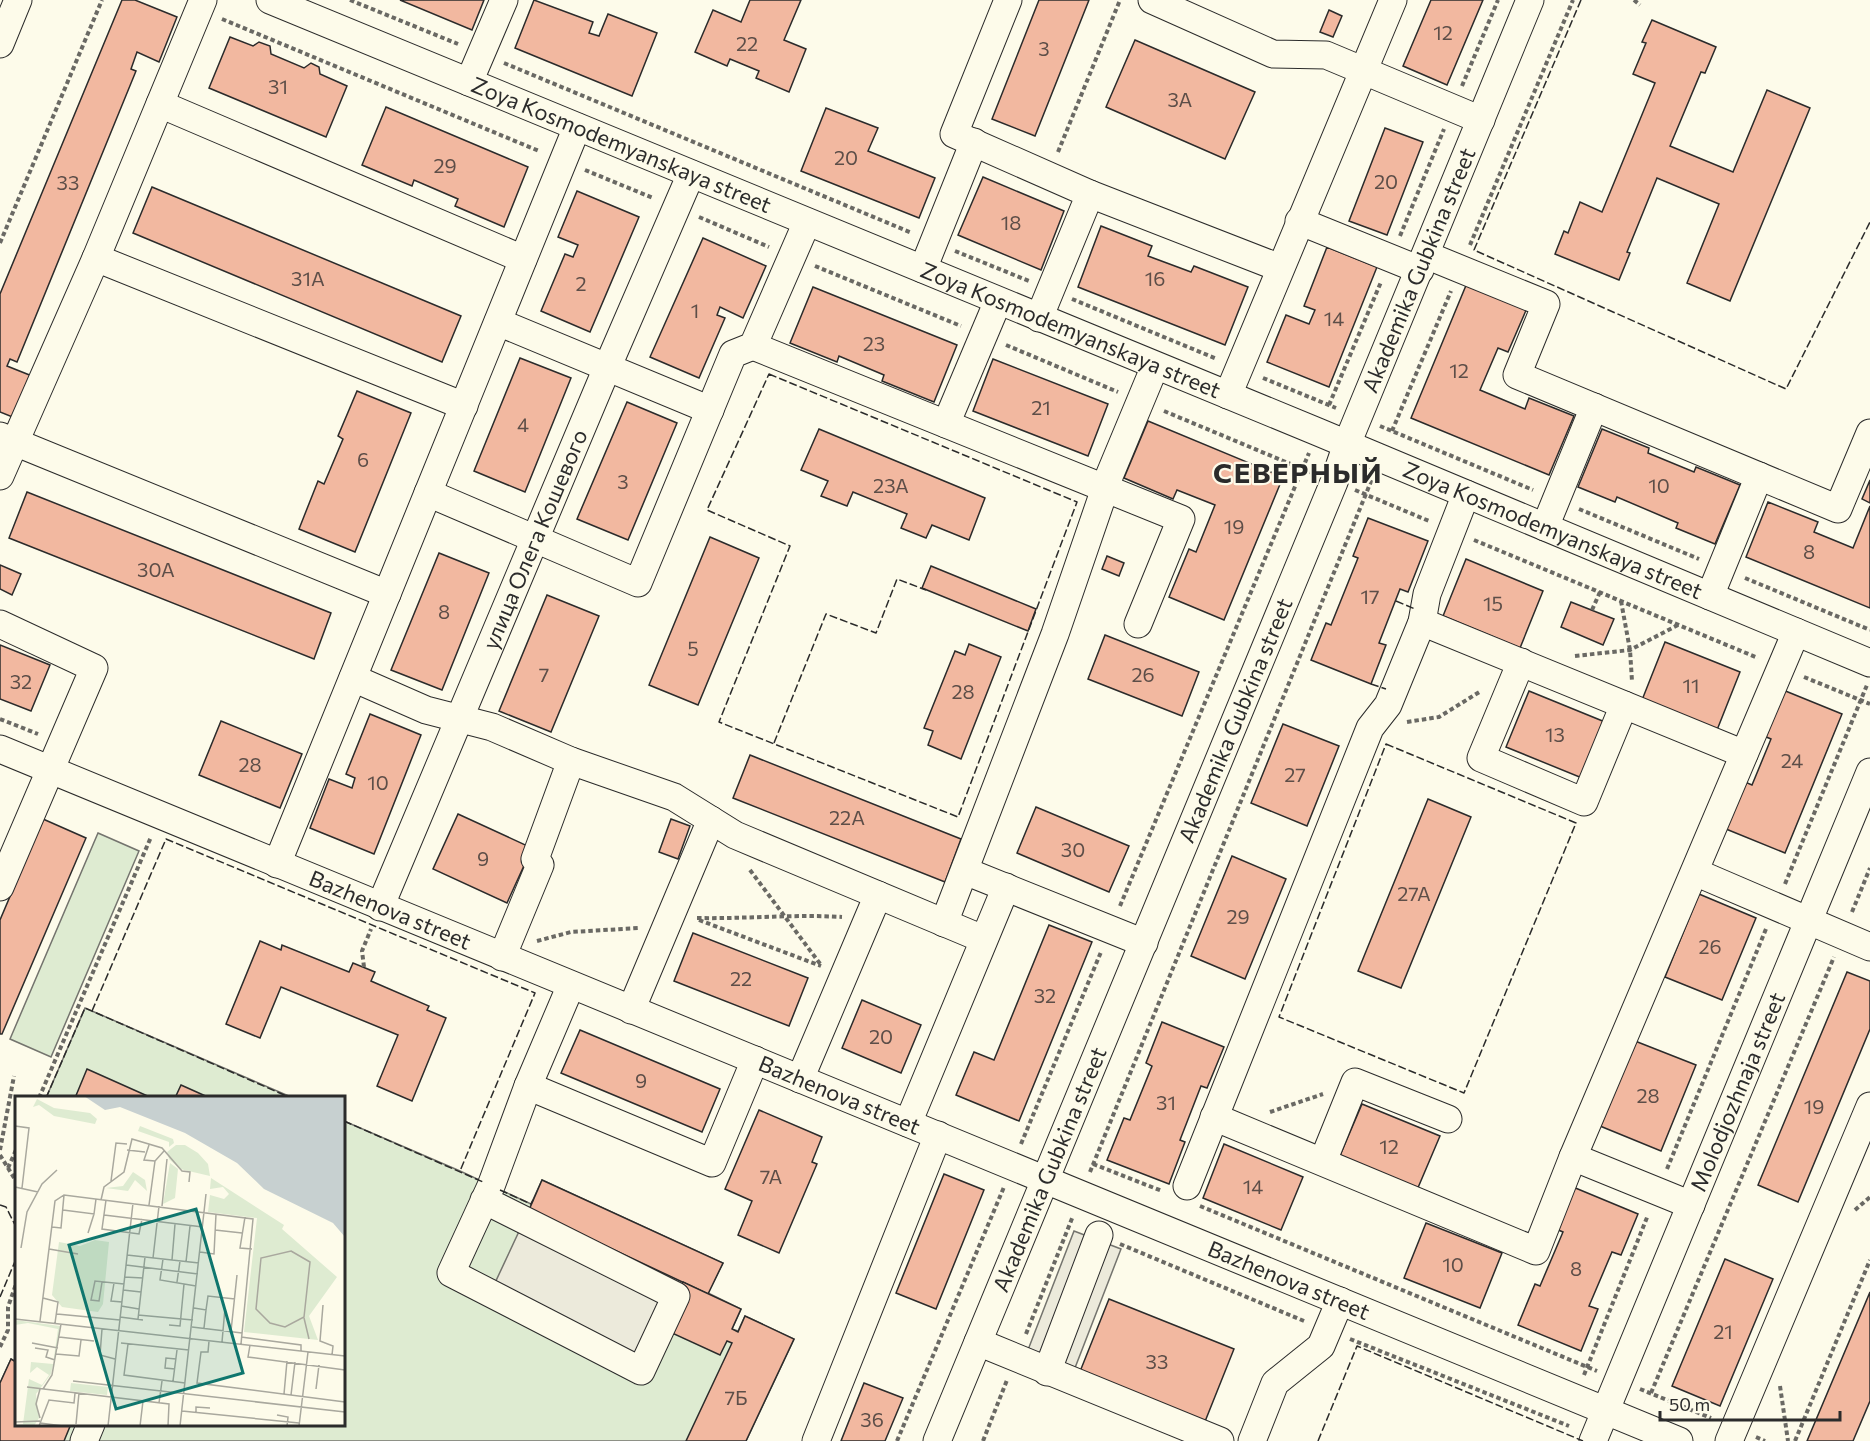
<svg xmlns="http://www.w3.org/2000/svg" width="1870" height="1441" font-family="Commissioner,sans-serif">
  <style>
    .green { fill: #deebd1; stroke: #74746e; stroke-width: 1.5 }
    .parking { fill: #eceadb; stroke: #74746e; stroke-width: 1.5 }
    .building { fill: #f2b8a0; stroke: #2b2b2b; stroke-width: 1.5 }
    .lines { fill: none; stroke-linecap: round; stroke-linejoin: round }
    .minor-casing { stroke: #2b2b2b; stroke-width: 29 }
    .path { stroke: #6a6964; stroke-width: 4; stroke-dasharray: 4.5 3; stroke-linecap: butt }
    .minor { stroke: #fdfbea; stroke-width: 27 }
    .fence { stroke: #2b2b2b; stroke-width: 1.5; stroke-dasharray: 8 3; stroke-linecap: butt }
    .labels { text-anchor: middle; stroke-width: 4.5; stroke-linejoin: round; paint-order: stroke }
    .number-label { font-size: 20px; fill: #5d4e48 }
    .street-label { font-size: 22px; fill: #2b2b2b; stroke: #fdfbea }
    .district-label { font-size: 28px; font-weight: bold; letter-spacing: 1.5px; fill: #2b2b2b; stroke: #fdfbea }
    .inset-road { fill: none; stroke: #a9a89e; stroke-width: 1.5 }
    .view { fill: #0f766e; fill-opacity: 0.15; stroke: #0f766e; stroke-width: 3 }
    .inset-edge { fill: none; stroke: #2b2b2b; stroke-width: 3 }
  </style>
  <rect width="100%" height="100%" fill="#fdfbea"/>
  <g class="green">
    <path d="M98,833l41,18 -88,206 -41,-18z"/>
    <path d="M85,1008l206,89 -245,1z"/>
    <path d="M344,1121l116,50 71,33 11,-24 181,83 -15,30 33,16 -9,20 6,2 7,-15 49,23 -48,102h-746v-58l11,-24 5,3v62h328z"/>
  </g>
  <g class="parking">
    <path d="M529,1210l154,72 -46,97 -150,-79z"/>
    <path d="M1074,1231l47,18 -48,124 -47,-18z"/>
  </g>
  <g class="building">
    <path d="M122,0h13l42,17 -18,45 -22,-10 -6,17 5,2 -119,291 -7,-3 -3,7 25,10 -17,42 -15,-6v-118z"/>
    <path d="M400,0h84l-12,30z"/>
    <path d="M534,0l59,22 -4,11 10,3 9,-22 49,19 -25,63 -117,-48z"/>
    <path d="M750,0h51l-17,40 22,9 -17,43 -33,-14 3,-7 -29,-12 -3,7 -32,-14 18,-42 28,12z"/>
    <path d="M1039,0h50l-54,136 -43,-17z"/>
    <path d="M1431,0h52l-36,85 -44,-19z"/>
    <path d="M1329,10l13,6 -9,21 -13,-5z"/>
    <path d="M1652,20l64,27 -11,26 -4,-1 -31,74 63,26 34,-82 43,18 -80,193 -43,-18 32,-79 -62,-26 -30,74 3,1 -11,27 -64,-26 9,-23 4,2 12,-31 22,10 53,-129 -22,-9 13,-31 -4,-1z"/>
    <path d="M230,37l23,9 6,-4 11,4 1,8 33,14 7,-5 8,4 1,7 27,12 -21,51 -117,-49z"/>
    <path d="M1135,40l120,52 -30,67 -119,-52z"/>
    <path d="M386,107l142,60 -24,60 -49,-21 3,-7 -44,-19 -2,6 -50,-21z"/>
    <path d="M826,108l52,20 -10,23 67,27 -16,40 -118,-47z"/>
    <path d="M1385,128l38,14 -36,93 -38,-14z"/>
    <path d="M983,177l81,34 -23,59 -83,-35z"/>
    <path d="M152,187l309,129 -19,46 -309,-129z"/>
    <path d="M577,191l62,26 -49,115 -49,-21 24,-57 8,3 5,-12 -20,-8z"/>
    <path d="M1101,226l51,20 -4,10 43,16 3,-6 54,21 -23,58 -147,-58z"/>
    <path d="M703,238l63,28 -23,52 -23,-11 -3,8 8,3 -26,60 -49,-21z"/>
    <path d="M1327,247l50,20 -48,120 -62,-25 19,-47 23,9 6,-14 -11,-4z"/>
    <path d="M1467,283l60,25 -19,44 -10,-4 -18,42 45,19 4,-11 45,18 -25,59 -138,-57z"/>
    <path d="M813,287l144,58 -23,57 -52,-21 2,-6 -45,-19 -2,6 -47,-19z"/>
    <path d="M520,358l51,20 -46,114 -51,-21z"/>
    <path d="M993,359l115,45 -20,52 -115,-45z"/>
    <path d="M357,391l54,22 -56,139 -56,-23 19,-48 6,3 19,-45 -5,-3z"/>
    <path d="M627,402l50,21 -49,117 -51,-21z"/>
    <path d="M1148,421l135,56 -59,143 -55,-23 20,-48 7,3 19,-47 -38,-15 -4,9 -49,-21z"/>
    <path d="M819,429l166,69 -16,42 -37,-15 -6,13 -25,-10 6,-14 -54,-22 -6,14 -26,-10 7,-15 -27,-11z"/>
    <path d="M1602,429l47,19 -1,5 46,19 2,-5 44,18 -25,59 -39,-16 2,-5 -61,-26 -2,5 -37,-15z"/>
    <path d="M1870,480v23l-8,-4z"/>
    <path d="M27,492l304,121 -17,46 -305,-121z"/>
    <path d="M1768,502l50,20 -4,10 39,16 17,-42v102l-124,-51z"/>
    <path d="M1368,518l60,23 -20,51 -8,-3 -21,54 7,2 -15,39 -60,-24 15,-37 5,2 27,-67 -5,-2z"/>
    <path d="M710,537l49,21 -61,147 -49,-20z"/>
    <path d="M439,553l50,20 -47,117 -51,-20z"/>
    <path d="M1107,556l17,7 -5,13 -17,-7z"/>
    <path d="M1466,559l77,32 -23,57 -77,-32z"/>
    <path d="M0,565l21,9 -9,21 -12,-6z"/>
    <path d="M931,566l105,43 -8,22 -106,-43z"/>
    <path d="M547,595l52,21 -48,116 -52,-21z"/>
    <path d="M1571,602l43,17 -11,26 -42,-18z"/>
    <path d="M1105,635l94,37 -17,44 -94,-37z"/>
    <path d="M1665,642l75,30 -23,58 -75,-30z"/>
    <path d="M969,644l32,13 -40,102 -33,-14 5,-14 -9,-3 31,-77 10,4z"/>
    <path d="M0,645l50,20 -19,46 -31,-12z"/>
    <path d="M1783,690l59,24 -57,139 -59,-24 19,-47 7,3 19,-46 -7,-3z"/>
    <path d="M1529,691l76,31 -23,56 -76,-31z"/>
    <path d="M370,714l51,21 -47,119 -64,-26 19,-49 23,9 3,-10 -9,-4z"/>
    <path d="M221,721l81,33 -22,54 -81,-33z"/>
    <path d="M1283,724l56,22 -32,80 -56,-23z"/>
    <path d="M750,755l211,84 -16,43 -212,-84z"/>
    <path d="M1428,799l43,18 -70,171 -43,-17z"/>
    <path d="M1036,807l93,39 -20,46 -92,-39z"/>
    <path d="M458,814l74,34 -25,55 -74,-34z"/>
    <path d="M43,819l43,19 -84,196h-2v-114z"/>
    <path d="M671,819l19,7 -12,33 -19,-7z"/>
    <path d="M1232,856l54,23 -41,100 -54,-23z"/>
    <path d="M1699,894l57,24 -34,82 -57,-23z"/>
    <path d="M1049,925l43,17 -73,179 -63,-26 18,-43 20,8z"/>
    <path d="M693,933l115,45 -19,48 -115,-45z"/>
    <path d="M260,941l21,9 1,-5 67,27 4,-9 22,9 -4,9 58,25 -2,4 19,8 -34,83 -35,-15 21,-51 -117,-48 -21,51 -34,-14z"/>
    <path d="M1847,972l23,9v48l-72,173 -40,-17z"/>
    <path d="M862,1000l59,25 -20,48 -59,-25z"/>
    <path d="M1162,1022l62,25 -17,41 -6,-2 -21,54 5,2 -16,42 -62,-24 17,-42 6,2 22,-54 -6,-3z"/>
    <path d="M580,1030l140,59 -18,43 -141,-59z"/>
    <path d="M1635,1041l61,24 -35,86 -61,-25z"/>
    <path d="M87,1069l65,29h-77z"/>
    <path d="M181,1085l29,13h-35z"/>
    <path d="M1362,1104l78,32 -23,54 -78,-32z"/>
    <path d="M759,1110l63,27 -10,25 5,2 -38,89 -41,-18 14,-34 -27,-12z"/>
    <path d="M1224,1144l79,33 -22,53 -78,-32z"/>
    <path d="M944,1174l40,16 -48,119 -40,-16z"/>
    <path d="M542,1180l181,83 -15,31 -179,-84z"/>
    <path d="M1573,1187l65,27 -17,41 -9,-3 -23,54 9,3 -17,42 -63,-26 17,-41 5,2 23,-54 -7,-3z"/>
    <path d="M1426,1223l76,30 -22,55 -76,-30z"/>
    <path d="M1725,1259l48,20 -53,127 -48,-20z"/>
    <path d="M683,1282l58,27 -9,20 6,3 7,-16 49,23 -48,102h-60l46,-98 -5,-2 -7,14 -59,-27z"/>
    <path d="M1870,1292v109l-17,40h-46z"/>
    <path d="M1109,1299l125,50 -30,75 -125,-50z"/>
    <path d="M11,1359l5,3v62h55l-7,17h-64v-58z"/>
    <path d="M864,1383l39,15 -18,43h-44z"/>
  </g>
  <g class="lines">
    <defs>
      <g id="minor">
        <path id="s1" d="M270,0l1048,432 552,231"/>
        <path d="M1008,0l-54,134 136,60 -51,124"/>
        <path d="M1152,0l121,54 53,1 155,65"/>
        <path d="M0,44l18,-44"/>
        <path d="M469,82l35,-82"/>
        <path d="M160,104l363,155"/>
        <path d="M1090,194l190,74"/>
        <path d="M1299,221l121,49"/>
        <path d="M1426,255l120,49 -29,71 321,134 32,-76"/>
        <path d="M96,258l368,148"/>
        <path d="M923,269l51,-127"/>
        <path d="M498,322l212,88"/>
        <path d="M753,346l428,173 -43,105"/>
        <path d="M1228,395l165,-395"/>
        <path d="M946,424l52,-123"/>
        <path d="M0,436l387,158"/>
        <path d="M0,476l96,-218 107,-258"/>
        <path d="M428,493l210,90 95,-229 20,-8 54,-124"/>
        <path d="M1545,527l49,-120"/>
        <path d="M1710,596l49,-120"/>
        <path d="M1422,622l322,132"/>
        <path d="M0,624l94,44 -94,219"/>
        <path d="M1521,662l-40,96 103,44 40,-97"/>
        <path d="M353,678l73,32 66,17 79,34 103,36 61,38 248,104"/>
        <path id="s2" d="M0,749l1679,692"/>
        <path d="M277,864l300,-737"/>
        <path d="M965,871l179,72"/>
        <path d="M1695,872l175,75"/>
        <path id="s3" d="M380,907l227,-539 84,-194"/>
        <path d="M944,923l111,-289 55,-160 45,-108"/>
        <path d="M502,957l38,-92 -5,-6 36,-98"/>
        <path d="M631,1010l80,-190"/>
        <path d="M800,1079l78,-184"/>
        <path d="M528,1086l184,77 43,-103"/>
        <path d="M1214,1117l322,134 37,-94 223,-525"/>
        <path d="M908,1123l98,-236"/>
        <path d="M1573,1157l118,48"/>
        <path d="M1323,1161l32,-79 93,37"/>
        <path d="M1187,1186l183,-458 18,-23 34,-83 5,-28 39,-100"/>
        <path d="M484,1200l192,96 -35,75 -190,-98 40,-87 37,-100 43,-101"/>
        <path d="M978,1342l242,99"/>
        <path d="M1047,1372l52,-137"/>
        <path d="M84,1441l7,-17"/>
        <path d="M816,1441l122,-306"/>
        <path id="s4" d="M937,1441l397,-959 13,-38 183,-444"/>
        <path d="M1252,1441l23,-58 46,-37 19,-45"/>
        <path id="s5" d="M1593,1441l277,-669"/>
        <path d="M1729,1441l141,-335"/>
      </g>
    </defs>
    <use href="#minor" class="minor-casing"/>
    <g class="path">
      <path d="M350,0l108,44"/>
      <path d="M1634,0l6,5"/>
      <path d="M222,19l317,132"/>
      <path d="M504,63l408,170"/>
      <path d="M1462,86l36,-86"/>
      <path d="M1058,152l62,-152"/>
      <path d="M585,170l68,28"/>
      <path d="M699,217l70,30"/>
      <path d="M1400,236l44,-107"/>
      <path d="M0,243l102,-243"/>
      <path d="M1470,245l103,-245"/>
      <path d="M955,251l74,30"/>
      <path d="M815,266l146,60"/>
      <path d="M1072,299l145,60"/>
      <path d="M1006,345l112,47"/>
      <path d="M1263,378l73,30"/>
      <path d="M1329,405l52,-123"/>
      <path d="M1164,411l148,62"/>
      <path d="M1380,426l153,64"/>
      <path d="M1392,431l59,-140"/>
      <path d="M1355,490l74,31"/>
      <path d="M1579,509l120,50"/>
      <path d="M1474,540l284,118"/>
      <path d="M1745,578l125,52"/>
      <path d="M1621,601l9,49 2,31"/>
      <path d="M1592,610l8,-18"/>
      <path d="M1575,656l55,-6 48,-25"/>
      <path d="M1804,677l66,27"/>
      <path d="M0,719l38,15"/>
      <path d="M1407,722l32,-5 42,-26"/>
      <path d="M750,870l71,95"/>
      <path d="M1785,884l82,-199"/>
      <path d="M1120,906l189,-453"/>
      <path d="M1852,912l18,-44"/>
      <path d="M697,918c49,1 96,-4 145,-1"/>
      <path d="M699,920l122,46"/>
      <path d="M537,941l34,-9 68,-4"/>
      <path d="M364,967l-2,-16 9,-22"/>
      <path d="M39,1098l112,-261"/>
      <path d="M1270,1112l53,-18"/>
      <path d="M1021,1144l80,-192"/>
      <path d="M0,1150l14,-74"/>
      <path d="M0,1155l16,26"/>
      <path d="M1093,1164l69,27"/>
      <path d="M8,1168l8,-18"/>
      <path d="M1667,1169l99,-240"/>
      <path d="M1090,1172l282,-693"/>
      <path d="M1200,1206l397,165"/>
      <path d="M1855,1210l15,-13"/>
      <path d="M1120,1244l184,77"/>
      <path d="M1026,1334l47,-118"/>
      <path d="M1350,1339l219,87"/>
      <path d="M0,1347l8,-17v-23l8,-23"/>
      <path d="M1584,1375l64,-160"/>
      <path d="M1780,1386l8,55"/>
      <path d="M1640,1389l71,29"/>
      <path d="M1651,1393l183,-436"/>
      <path d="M1756,1437l9,4"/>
      <path d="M897,1441l107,-254"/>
      <path d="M983,1441l24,-61"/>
      <path d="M1795,1441l75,-181"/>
    </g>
    <use href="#minor" class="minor"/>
    <g class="fence">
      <path d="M1581,0l-107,250 312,139 84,-167"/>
      <path d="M769,374l308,128 -119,315 -239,-95 71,-176 -83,-36z"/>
      <path d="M1396,601l19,8"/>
      <path d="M1371,684l15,5"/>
      <path d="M774,743l52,-129 50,19 21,-54 29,11"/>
      <path d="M1386,744l190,79 -112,270 -185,-76z"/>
      <path d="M92,1011l74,-172 369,154 -75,178"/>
      <path d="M46,1098l39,-90 206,90"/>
      <path d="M344,1121l139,61"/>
      <path d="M500,1190l31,14 2,-4"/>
      <path d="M0,1205l6,2 10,20"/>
      <path d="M0,1297l16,-38"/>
      <path d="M1318,1441l39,-95 226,95"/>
    </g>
  </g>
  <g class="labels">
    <g class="number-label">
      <text x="1443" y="40">12</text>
      <text x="747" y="51">22</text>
      <text x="1044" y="56">3</text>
      <text x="278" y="94">31</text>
      <text x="1180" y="107">3А</text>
      <text x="846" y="165">20</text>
      <text x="445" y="173">29</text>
      <text x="1386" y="189">20</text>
      <text x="68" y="190">33</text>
      <text x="1011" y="230">18</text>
      <text x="308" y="286">31А</text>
      <text x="1155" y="286">16</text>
      <text x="581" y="291">2</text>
      <text x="695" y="318">1</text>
      <text x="1334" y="326">14</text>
      <text x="874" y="351">23</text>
      <text x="1459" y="378">12</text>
      <text x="1041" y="415">21</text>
      <text x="523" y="432">4</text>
      <text x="363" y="467">6</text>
      <text x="623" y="489">3</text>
      <text x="891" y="493">23А</text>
      <text x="1659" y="493">10</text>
      <text x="1234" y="534">19</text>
      <text x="1809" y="559">8</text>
      <text x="156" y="577">30А</text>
      <text x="1370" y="604">17</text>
      <text x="1493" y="611">15</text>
      <text x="444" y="619">8</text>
      <text x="693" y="656">5</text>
      <text x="544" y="682">7</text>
      <text x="1143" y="682">26</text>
      <text x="21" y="689">32</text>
      <text x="1691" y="693">11</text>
      <text x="963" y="699">28</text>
      <text x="1555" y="742">13</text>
      <text x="1792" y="768">24</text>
      <text x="250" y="772">28</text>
      <text x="1295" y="782">27</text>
      <text x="378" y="790">10</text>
      <text x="847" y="825">22А</text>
      <text x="1073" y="857">30</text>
      <text x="483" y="866">9</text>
      <text x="1414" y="901">27А</text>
      <text x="1238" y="924">29</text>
      <text x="1710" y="954">26</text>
      <text x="741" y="986">22</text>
      <text x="1045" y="1003">32</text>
      <text x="881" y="1044">20</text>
      <text x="641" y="1088">9</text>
      <text x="1648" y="1103">28</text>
      <text x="1166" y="1110">31</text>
      <text x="1814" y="1114">19</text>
      <text x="1389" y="1154">12</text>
      <text x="771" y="1184">7А</text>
      <text x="1253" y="1194">14</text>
      <text x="1453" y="1272">10</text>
      <text x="1576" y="1276">8</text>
      <text x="1723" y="1339">21</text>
      <text x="1157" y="1369">33</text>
      <text x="736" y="1405">7Б</text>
      <text x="872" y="1427">36</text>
    </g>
    <g class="street-label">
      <text dy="8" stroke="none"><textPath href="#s1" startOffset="380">Zoya Kosmodemyanskaya street</textPath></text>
      <text dy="8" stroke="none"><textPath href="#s4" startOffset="1266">Akademika Gubkina street</textPath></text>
      <text dy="8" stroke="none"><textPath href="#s1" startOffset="866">Zoya Kosmodemyanskaya street</textPath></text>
      <text dy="8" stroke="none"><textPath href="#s1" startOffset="1388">Zoya Kosmodemyanskaya street</textPath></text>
      <text dy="8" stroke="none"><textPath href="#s3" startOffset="399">улица Олега Кошевого</textPath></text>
      <text dy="8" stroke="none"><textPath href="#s4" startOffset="780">Akademika Gubkina street</textPath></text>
      <text dy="8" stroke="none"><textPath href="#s2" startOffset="422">Bazhenova street</textPath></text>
      <text dy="8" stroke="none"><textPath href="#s5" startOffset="378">Molodjozhnaja street</textPath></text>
      <text dy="8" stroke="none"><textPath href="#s2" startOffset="908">Bazhenova street</textPath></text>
      <text dy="8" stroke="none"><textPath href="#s4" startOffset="294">Akademika Gubkina street</textPath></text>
      <text dy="8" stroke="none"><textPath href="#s2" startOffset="1394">Bazhenova street</textPath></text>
    </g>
    <g class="district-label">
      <text x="1298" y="483">СЕВЕРНЫЙ</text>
    </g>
  </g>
  <g transform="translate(15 1096)">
    <rect width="330" height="330" fill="#fdfbea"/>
    <path d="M22,3l17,9 36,5 7,6 -2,5 -41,-8 -15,-11 -6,2zM125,30l33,13 1,4 -5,4v-5l-31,-11zM161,49h9l13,8 10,11 2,12 -30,-7 -11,-10 -2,-7zM155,67l8,6 -3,29 -12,6zM118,76l12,8 2,11 -12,-11 -7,11 -22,-3 17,-2zM196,82l73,47 -2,4 55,48 -28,39 9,24 -74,-8 13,-114 -49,-6 2,-17 14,4 5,-5 -6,-7 -13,2zM80,144l14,2 -6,62 -5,8 -36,-5 -10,-12 7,-53 21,4zM0,224l45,6 -3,21 -6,27 -15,20 3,24 -5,8 -19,-2h8l6,-45 13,6 7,-10 -12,-8 -7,6 1,-11 22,2 5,-35 -30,-6 -13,2zM56,287l37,4 -1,8 -37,-4z" fill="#deebd1"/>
    <path d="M69,0h261v141l-12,-14 -69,-34 -27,-26 -52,-30 -65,-26 -15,3z" fill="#c7d0d0"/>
    <path class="inset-road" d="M0,30l14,2 -7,60M134,49l-5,15 11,1M112,54l18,2M96,85l5,-38 11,1M0,91l23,5M86,104l3,-13 20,-15 8,-33 30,9 20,23 8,1 -1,10M91,104l-4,29 37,5 3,-15M134,109l6,-44 9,-10M147,110l5,-47M48,114l31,4 2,-15M89,119l99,12M230,121l-5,31 12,1M37,131l9,1 3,-33M200,134l27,3M73,137l6,-19M6,152l6,-36 15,-28 15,-14M34,153l29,5M276,155l19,11 -6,55 -19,10 -15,-4 -14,-14 5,-51zM185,156l14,2 2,-40M112,159l72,8M138,162l6,-52M148,163l-3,21 36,6M157,164l3,-36M171,166l4,-36M111,169l72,9M109,181l19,1M87,186l-3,19 -8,-1 4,-19 29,3M162,186l3,-21M99,187l-3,18 11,1M108,194l18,2M28,202l15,4 -3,21M308,209l-3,36 13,5 -1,9M106,210l18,3M179,212l12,2 2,-14 27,3M42,218l63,6M123,219l55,5M105,221l23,3M289,222l5,21M0,223l330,37M123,223l7,-62M25,225l15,-120 9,-6 189,24 -12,125M154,229l11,1 4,-42M177,231l50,6M189,232l2,-18M87,233l-2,26 15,4M216,235l6,-56M44,241l35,4M226,241l60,8v6M194,245l-1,11h-7l-4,31 148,19M207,246l3,-34M17,247l26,5M106,247l68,7M113,248l-4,31 61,8M235,249l-2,12 97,13M20,252l13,2 -2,7 9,3M41,258l23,2 2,-16M160,273l-10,-1 1,-10 10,1M58,285l272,31M158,285l4,-31M12,291l142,17 -1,22M28,293l9,-14 9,-51M301,293l3,-24M269,298l3,-33M276,299l4,-33M144,307l3,-22M167,315l117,12M181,316v-5l14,1M262,319l11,2 -1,9M25,322l-4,-14 4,-15M0,326l25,-1M25,327l23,3M61,328l3,-31M24,330l10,-26 25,3 1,-10M93,330l25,-223M125,330l3,-25M165,330l26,-232M284,330l9,-74"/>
    <path class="view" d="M181,113l47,164 -127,36 -47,-164z"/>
    <rect width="330" height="330" class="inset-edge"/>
  </g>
  <path d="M1660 1411v9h180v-9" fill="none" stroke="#2b2b2b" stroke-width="3"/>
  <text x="1669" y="1411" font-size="18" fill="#2b2b2b" stroke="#fdfbea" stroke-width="4.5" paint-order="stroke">50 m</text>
</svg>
